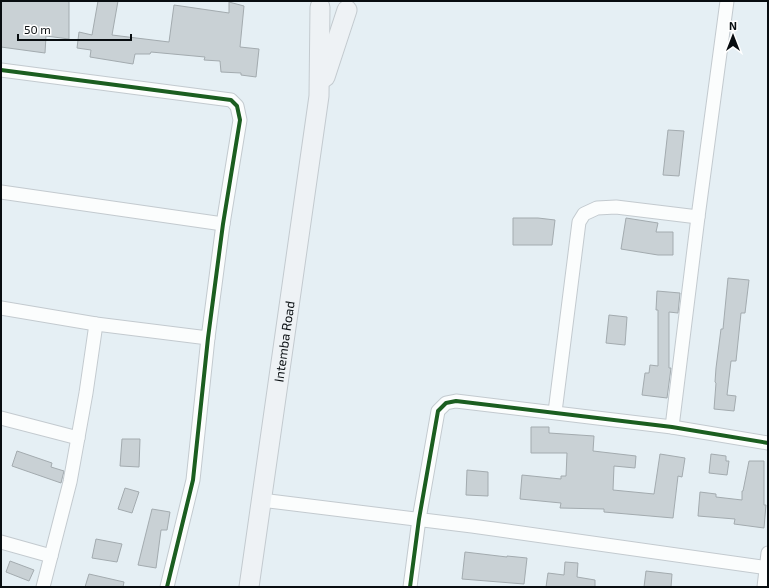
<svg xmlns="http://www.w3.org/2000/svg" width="769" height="588" font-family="'Exo 2',sans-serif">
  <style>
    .building { fill: #c9d1d5; stroke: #a3abaf }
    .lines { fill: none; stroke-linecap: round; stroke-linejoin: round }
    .street-casing { stroke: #c3cacf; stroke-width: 15 }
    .secondary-casing { stroke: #c3cacf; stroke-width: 21 }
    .street { stroke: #fbfdfd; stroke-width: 13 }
    .secondary { stroke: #eef2f5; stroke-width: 19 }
    .cycleway-casing { stroke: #fff; stroke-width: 6 }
    .cycleway { stroke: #1b5e20; stroke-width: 4 }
    .labels { text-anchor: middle; stroke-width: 4; stroke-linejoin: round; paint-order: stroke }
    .street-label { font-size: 13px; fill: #080d10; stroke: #fff }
  </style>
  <rect width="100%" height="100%" fill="#e5eff4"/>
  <g class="building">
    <path d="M1,1h68v38l-23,-3 -1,17 -44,-6z"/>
    <path d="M98,1h20l-6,34 57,7 5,-37 55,8v-11l15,4 -4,41 19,2 -3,28 -15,-2v-2l-20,-1 -1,-11 -16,-1 1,-3 -54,-5 -1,2h-15l-2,10 -43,-7 1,-7 -14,-2 2,-16 13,3z"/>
    <path d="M668,130l16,1 -5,45 -16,-1z"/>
    <path d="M513,218h25l17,2 -3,25h-39z"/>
    <path d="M626,218l32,5 -2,9h17v23h-15l-37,-6z"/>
    <path d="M728,278l21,2 -4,33h-4l-5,48h-5l-4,34 9,1 -2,15 -20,-2 2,-26 -1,-1 1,-14 5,-39h2z"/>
    <path d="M657,291l23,2 -2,20 -9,-1v56h2l-4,30 -25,-3 3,-22h4l1,-8 8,1v-56h-2z"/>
    <path d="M609,315l18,2 -2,28 -19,-2z"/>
    <path d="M531,427h18v6l45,3 -1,15 43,5 -1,12 -21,-2 -1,24 41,4 6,-40 25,4 -3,19 -4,-1 -5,42 -69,-6v-3l-44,-1 1,-5 -41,-4 2,-24 39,4v-3h5l1,-23h-36z"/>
    <path d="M122,439h18l-1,28 -19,-1z"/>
    <path d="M17,451l35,12 -1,4 13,4 -3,12 -49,-17z"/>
    <path d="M711,454l15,2v5h3l-2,14 -18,-2z"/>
    <path d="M749,461h15v44h2l-2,23 -30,-4 1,-5 -37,-3 2,-24 16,2v3l26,3v-9h1z"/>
    <path d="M467,470l21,2v24l-22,-1z"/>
    <path d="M125,488l14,4 -7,21 -14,-4z"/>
    <path d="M152,509l18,3 -3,18h-6l-5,38 -18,-3z"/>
    <path d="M96,539l26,5 -5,18 -25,-4z"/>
    <path d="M465,552l42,5v-1l20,2 -3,26 -62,-5z"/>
    <path d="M10,561l24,9 -5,11 -23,-9z"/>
    <path d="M565,562l13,1 -1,14 18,3v7h-49l2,-14 16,2z"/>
    <path d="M646,571l26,3 -1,13h-27z"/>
    <path d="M89,574l35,8 -1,5h-38z"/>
  </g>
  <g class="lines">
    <defs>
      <g id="street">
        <path d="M1,70l230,30 6,6 3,14 -17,104 -15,114 -15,142 -26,107"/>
        <path d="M1,192l222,32"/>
        <path d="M1,308l95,16 112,14"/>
        <path d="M555,412l24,-190 5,-8 13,-6 19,-1 82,10"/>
        <path d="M1,418l77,20"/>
        <path d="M672,427l26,-210 29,-216"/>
        <path d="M261,500l211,26 296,42"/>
        <path d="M1,542l50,14"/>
        <path d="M43,587l27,-105 16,-89 10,-69"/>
        <path d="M410,587l9,-68 19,-108 8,-8 10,-2 216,26 96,16"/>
        <path d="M764,587l4,-34"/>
      </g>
      <g id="secondary">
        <path d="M325,77l22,-67"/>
        <path id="s1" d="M249,587l70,-491 1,-89"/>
      </g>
    </defs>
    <use href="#street" class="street-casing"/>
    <use href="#secondary" class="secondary-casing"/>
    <use href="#street" class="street"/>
    <use href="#secondary" class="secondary"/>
    <defs>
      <g id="cycleway">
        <path d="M1,70l230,30 6,6 3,14 -17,104 -15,114 -15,142 -26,107"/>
        <path d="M410,587l9,-68 19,-108 8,-8 10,-2 216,26 96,16"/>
      </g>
    </defs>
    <use href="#cycleway" class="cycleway-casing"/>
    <use href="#cycleway" class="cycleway"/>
  </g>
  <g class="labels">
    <g class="street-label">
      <text dy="5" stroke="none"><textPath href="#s1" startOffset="248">Intemba Road</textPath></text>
    </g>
  </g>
  <rect width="769" height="588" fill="none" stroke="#080d10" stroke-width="4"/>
  <g transform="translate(733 36)" stroke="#ffffff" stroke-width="3" paint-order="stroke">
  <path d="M0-3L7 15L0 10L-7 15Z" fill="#080d10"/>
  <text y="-6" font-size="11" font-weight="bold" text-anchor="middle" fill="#080d10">N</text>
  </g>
  <path d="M18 34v6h113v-6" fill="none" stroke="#080d10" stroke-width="2"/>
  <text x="24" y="34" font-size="12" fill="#080d10" stroke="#ffffff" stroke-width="3" paint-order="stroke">50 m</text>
</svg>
